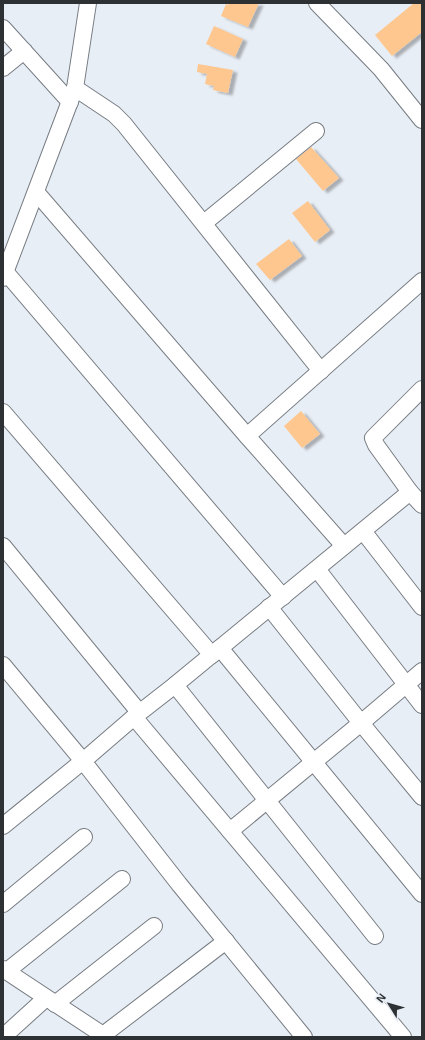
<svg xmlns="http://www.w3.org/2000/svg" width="425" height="1040" font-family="Arial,sans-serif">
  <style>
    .building { fill: #fec790; filter: url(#shadow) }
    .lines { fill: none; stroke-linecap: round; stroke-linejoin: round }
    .street-casing { stroke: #777c83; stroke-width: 18 }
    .street { stroke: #fff; stroke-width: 16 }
  </style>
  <defs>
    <filter id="shadow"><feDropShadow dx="4.5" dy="2.5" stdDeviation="1" flood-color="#0004"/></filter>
  </defs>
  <rect width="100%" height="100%" fill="#e8eef5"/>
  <g class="building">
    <path d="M229,3h30l-11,24 -27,-11 5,-12 2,1z"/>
    <path d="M414,3h8v29l-30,24 -17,-21z"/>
    <path d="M214,26l29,13 -8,18 -29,-13z"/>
    <path d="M198,64l35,6 -5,23 -15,-3 1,-4 -9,-2 2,-10 -10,-2z"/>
    <path d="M311,147l28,31 -16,13 -27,-32z"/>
    <path d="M308,201l22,29 -15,12 -23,-29z"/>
    <path d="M289,239l13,17 -32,24 -14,-16z"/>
    <path d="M301,411l19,23 -18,14 -18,-22z"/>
  </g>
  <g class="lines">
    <defs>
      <g id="street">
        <path d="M317,3l64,66 41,51"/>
        <path d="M3,28l67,74"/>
        <path d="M3,68l21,-17"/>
        <path d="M75,88l39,26 10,10 197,247"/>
        <path d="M36,192l211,244 97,110"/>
        <path d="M204,223l112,-92"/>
        <path d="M3,269l280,328"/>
        <path d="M3,278l72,-190 13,-85"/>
        <path d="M3,412l209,243"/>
        <path d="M247,436l175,-155"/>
        <path d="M410,492l-34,-47 -3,-7 49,-49"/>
        <path d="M363,531l59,76"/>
        <path d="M3,546l136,166"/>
        <path d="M317,569l105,136"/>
        <path d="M269,607l92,116 61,74"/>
        <path d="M220,648l202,246"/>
        <path d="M3,665l80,96 96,123 125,153"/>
        <path d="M175,685l200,251"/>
        <path d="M134,717l269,320"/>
        <path d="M3,826l80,-65 51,-44 41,-32 235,-193 12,13"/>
        <path d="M230,831l131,-108 61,-52"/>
        <path d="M3,904l81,-67"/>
        <path d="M3,969l103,68"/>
        <path d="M7,971l115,-92"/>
        <path d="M55,1004l99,-78"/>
        <path d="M103,1035l123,-94"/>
        <path d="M3,1037l43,-39"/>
      </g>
    </defs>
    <use href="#street" class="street-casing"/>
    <use href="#street" class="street"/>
  </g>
  <rect width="425" height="1040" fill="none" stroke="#2e3133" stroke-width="8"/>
  <g transform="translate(389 1004) rotate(307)" stroke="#e8eef5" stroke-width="3" paint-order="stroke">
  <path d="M0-3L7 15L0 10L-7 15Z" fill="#2e3133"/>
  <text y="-6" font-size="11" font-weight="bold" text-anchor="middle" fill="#2e3133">N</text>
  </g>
</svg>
